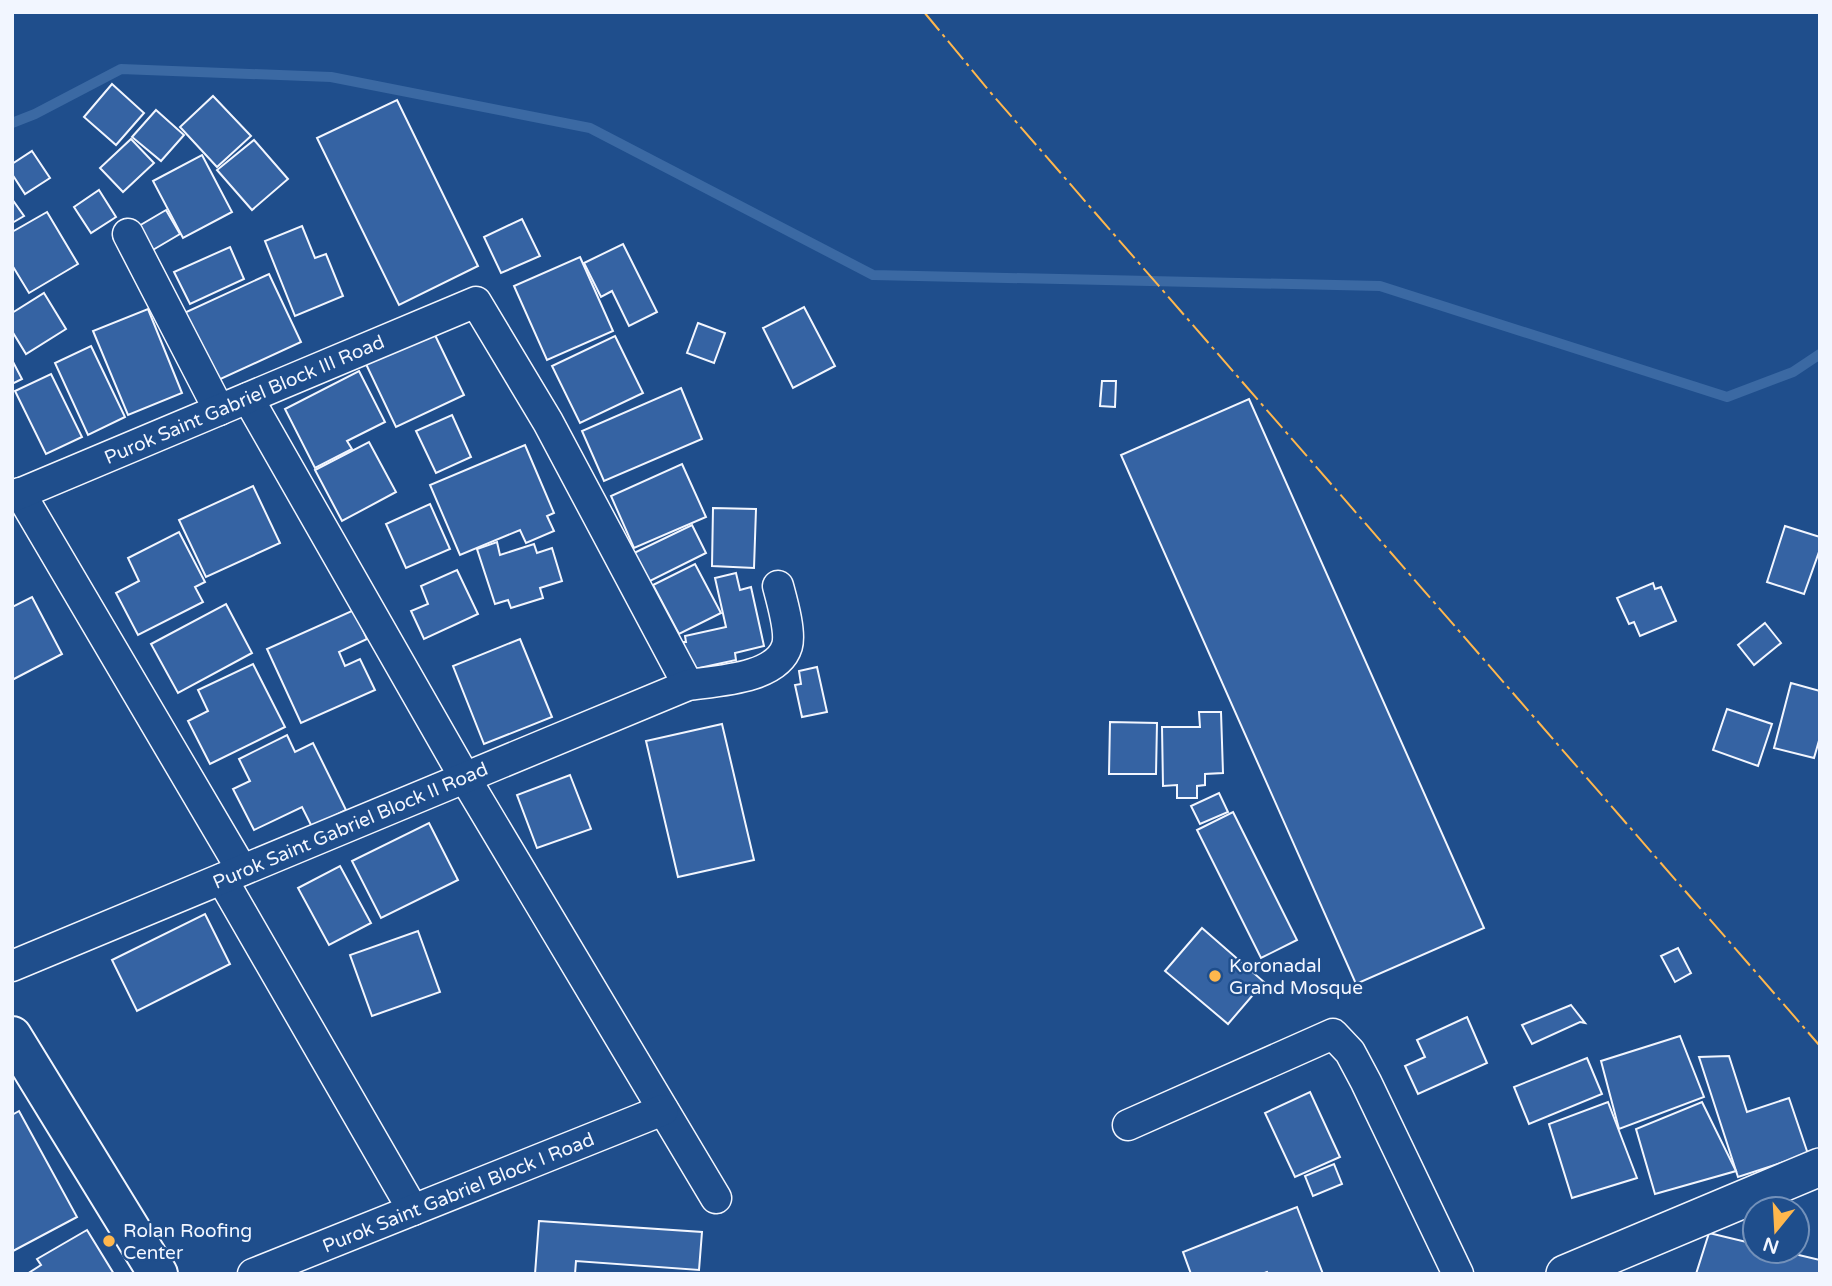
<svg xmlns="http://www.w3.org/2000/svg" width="1832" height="1286" font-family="'Varela Round',sans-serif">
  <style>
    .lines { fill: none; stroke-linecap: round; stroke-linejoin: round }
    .stream { stroke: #3b69a3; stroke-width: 10 }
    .building { fill: #3563a3; stroke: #f2f6ff; stroke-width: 2 }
    .minor-casing { stroke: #f2f6ff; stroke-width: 33 }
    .tertiary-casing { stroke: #f2f6ff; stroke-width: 40 }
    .secondary-casing { stroke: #f2f6ff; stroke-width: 42 }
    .minor { stroke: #1f4e8c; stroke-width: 30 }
    .tertiary { stroke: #1f4e8c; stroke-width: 37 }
    .secondary { stroke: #1f4e8c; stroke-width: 38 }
    .power { stroke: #ffb74d; stroke-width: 2; stroke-dasharray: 24 5 3.5 5; stroke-linecap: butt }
    .poi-dot { fill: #ffb74d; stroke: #1f4e8c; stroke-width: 2.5 }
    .labels { text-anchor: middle; stroke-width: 5; stroke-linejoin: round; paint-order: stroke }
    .street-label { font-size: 19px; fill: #f2f6ff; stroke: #1f4e8c }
    .poi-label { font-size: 19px; fill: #f2f6ff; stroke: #1f4e8c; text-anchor: start }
  </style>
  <rect width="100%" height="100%" fill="#1f4e8c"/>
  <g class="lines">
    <path class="stream" d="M12,123l23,-9 86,-45 210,8 259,51 283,147 507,11 347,111 66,-25 27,-18"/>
  </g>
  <g class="building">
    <path d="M112,84l32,29 -28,32 -32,-28z"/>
    <path d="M213,96l38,40 -34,31 -37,-40z"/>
    <path d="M397,100l81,166 -79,39 -82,-167z"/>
    <path d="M156,110l28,25 -23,26 -29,-24z"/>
    <path d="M131,139l23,24 -31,29 -23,-24z"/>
    <path d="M254,140l34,39 -36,31 -35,-40z"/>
    <path d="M32,151l18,27 -25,16 -13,-20v-10z"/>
    <path d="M202,155l30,57 -49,26 -30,-57z"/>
    <path d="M99,190l17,27 -25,16 -17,-26z"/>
    <path d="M12,199l12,17 -12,7z"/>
    <path d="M166,210l14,24 -34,20 -14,-24z"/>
    <path d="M47,212l31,52 -49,29 -17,-28v-33z"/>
    <path d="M522,219l18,37 -39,17 -17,-36z"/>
    <path d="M302,226l13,32 11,-4 17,42 -48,20 -30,-75z"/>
    <path d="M623,244l34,68 -28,14 -17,-35 -11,6 -17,-34z"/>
    <path d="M230,247l14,32 -54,25 -16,-32z"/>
    <path d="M580,257l33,74 -66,29 -33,-74z"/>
    <path d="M269,274l32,68 -87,40 -32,-68z"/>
    <path d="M44,293l22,36 -40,25 -14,-23v-18z"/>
    <path d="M804,307l31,59 -42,22 -30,-60z"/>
    <path d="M148,309l34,84 -54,22 -35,-84z"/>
    <path d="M698,323l27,10 -11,30 -27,-10z"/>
    <path d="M433,331l31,64 -68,32 -31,-65z"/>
    <path d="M615,336l28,57 -63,30 -28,-57z"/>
    <path d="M91,346l34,71 -37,18 -33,-72z"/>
    <path d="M12,360l10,19 -10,5z"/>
    <path d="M359,371l26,51 -38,19 5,8 -37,19 -30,-59z"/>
    <path d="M51,374l31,63 -36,17 -31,-63z"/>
    <path d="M1102,381h14l-1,26 -15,-1z"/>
    <path d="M681,388l21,51 -98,42 -22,-50z"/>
    <path d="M1249,399l235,529 -128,56 -235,-529z"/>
    <path d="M452,415l19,42 -35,16 -20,-42z"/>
    <path d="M369,442l27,50 -54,29 -27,-51z"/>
    <path d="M525,445l29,68 -7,3 7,15 -28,12 -6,-13 -60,25 -30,-70z"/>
    <path d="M682,464l24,53 -72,31 -23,-52z"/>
    <path d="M253,486l27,57 -74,34 -27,-57z"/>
    <path d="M430,504l20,45 -44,19 -20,-44z"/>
    <path d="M713,508l43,1 -2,59 -42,-2z"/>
    <path d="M692,525l14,28 -58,29 -14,-29z"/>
    <path d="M1785,526l35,11v12l-16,45 -37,-12z"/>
    <path d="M179,532l26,50 -10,5 8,15 -65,33 -22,-42 23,-12 -11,-23z"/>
    <path d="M497,542l3,13 34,-11 3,9 15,-5 10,33 -22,7 3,10 -32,10 -3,-8 -13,4 -18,-55z"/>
    <path d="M695,564l26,49 -42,21 -26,-49z"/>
    <path d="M457,570l21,44 -54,25 -13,-28 17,-7 -7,-18z"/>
    <path d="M736,573l4,17 11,-3 13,59 -29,7 1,7 -46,10 -7,-28h3l-1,-6 41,-9 -11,-49z"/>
    <path d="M1653,583l2,6 6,-2 15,34 -36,15 -6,-14 -5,2 -12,-26z"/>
    <path d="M32,597l30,57 -50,26v-73z"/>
    <path d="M226,604l26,49 -74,40 -27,-49z"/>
    <path d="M354,610l13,29 -28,13 6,14 15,-7 15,31 -74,33 -34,-74z"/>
    <path d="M1765,623l16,20 -27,22 -16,-20z"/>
    <path d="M520,639l32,78 -68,27 -31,-78z"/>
    <path d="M253,664l32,63 -75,37 -22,-43 20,-10 -10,-21z"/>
    <path d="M817,667l10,45 -25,5 -7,-32 6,-1 -2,-13z"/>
    <path d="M1791,683l29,8v46l-6,21 -40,-10z"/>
    <path d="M1727,709l45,15 -14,42 -45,-16z"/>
    <path d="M1199,712h22l2,61 -18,1v11l-8,1v12h-20v-13l-14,1 -1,-59h38z"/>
    <path d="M1110,722l47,1 -1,51h-47z"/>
    <path d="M722,724l32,136 -76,17 -32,-136z"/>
    <path d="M287,735l8,17 18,-9 33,67 -34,17 -10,-20 -48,23 -21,-41 17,-8 -11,-22z"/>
    <path d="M570,775l21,54 -54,19 -20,-53z"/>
    <path d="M1219,793l9,19 -28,12 -9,-18z"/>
    <path d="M1233,812l64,128 -36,18 -64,-128z"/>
    <path d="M429,823l29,57 -77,38 -29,-57z"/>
    <path d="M340,866l31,57 -42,22 -31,-57z"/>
    <path d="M205,914l25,50 -93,47 -25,-51z"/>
    <path d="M1202,928l62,54 -36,42 -63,-53z"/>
    <path d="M418,931l22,61 -68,24 -22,-61z"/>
    <path d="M1678,948l13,25 -16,9 -14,-26z"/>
    <path d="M1571,1005l14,18 -5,-1 -48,22 -10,-19z"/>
    <path d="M1467,1017l20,46 -69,31 -13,-28 20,-9 -8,-17z"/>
    <path d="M1680,1036l24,61 -85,32 -18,-68z"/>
    <path d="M1729,1056l18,56 42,-14 19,56 -70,23 -39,-120z"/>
    <path d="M1587,1058l15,36 -73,30 -15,-37z"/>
    <path d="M1310,1092l30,65 -45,20 -30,-64z"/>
    <path d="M1608,1102l29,76 -65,20 -23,-74z"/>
    <path d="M1702,1102l34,69 -81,23 -19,-65z"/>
    <path d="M19,1111l58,106 -64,34 -1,-136z"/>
    <path d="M1334,1164l8,20 -29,12 -8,-20z"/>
    <path d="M1297,1207l26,67h-55l-1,-2 -5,2h-71l-8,-22z"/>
    <path d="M539,1221l163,11 -3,38 -123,-9 -1,13h-40z"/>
    <path d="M87,1230l27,44h-87l14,-9 -4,-6z"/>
    <path d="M1709,1233l46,11v7h27l38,9v14h-124z"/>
  </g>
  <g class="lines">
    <defs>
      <g id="minor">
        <path d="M128,234l91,176"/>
        <path d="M248,398l217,380 251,420"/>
        <path d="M20,493l222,377"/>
        <path d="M12,497l464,-195 72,120 140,263"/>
        <path d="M222,879l191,331"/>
        <path d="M12,966l676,-281c28,-4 89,-6 99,-39 4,-14 -5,-45 -9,-60"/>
        <path d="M1128,1125l205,-91 17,18 16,30 92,192"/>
        <path d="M253,1274l410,-164"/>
      </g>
      <path id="tertiary" d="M1565,1274l255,-107"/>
      <path id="secondary" d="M12,1036l146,238"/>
    </defs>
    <use href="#minor" class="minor-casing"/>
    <use href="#tertiary" class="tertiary-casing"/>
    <use href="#secondary" class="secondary-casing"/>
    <use href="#minor" class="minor"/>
    <use href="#tertiary" class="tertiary"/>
    <use href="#secondary" class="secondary"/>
    <path class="power" d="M924,12l67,81 829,953"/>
  </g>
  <g class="poi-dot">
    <circle cx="1215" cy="976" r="7"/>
    <circle cx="109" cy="1241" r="7"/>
  </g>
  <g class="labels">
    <g class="street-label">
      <text transform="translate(244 399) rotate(-23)" y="7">Purok Saint Gabriel Block III Road</text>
      <text transform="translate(350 825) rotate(-23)" y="7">Purok Saint Gabriel Block II Road</text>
      <text transform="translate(458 1192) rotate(-22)" y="7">Purok Saint Gabriel Block I Road</text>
    </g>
    <g class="poi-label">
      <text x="1229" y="972">Koronadal<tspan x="1229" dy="22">Grand Mosque</tspan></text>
      <text x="123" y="1237">Rolan Roofing<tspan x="123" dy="22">Center</tspan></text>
    </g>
  </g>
  <rect width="1832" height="1286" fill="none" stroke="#f2f6ff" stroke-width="28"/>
  <g transform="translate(1776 1230) rotate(198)"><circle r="33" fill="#1f4e8c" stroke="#7391ba" stroke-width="2"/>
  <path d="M0-5L12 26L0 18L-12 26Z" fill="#ffb74d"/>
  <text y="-10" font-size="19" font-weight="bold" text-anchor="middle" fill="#f2f6ff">N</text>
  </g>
</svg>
